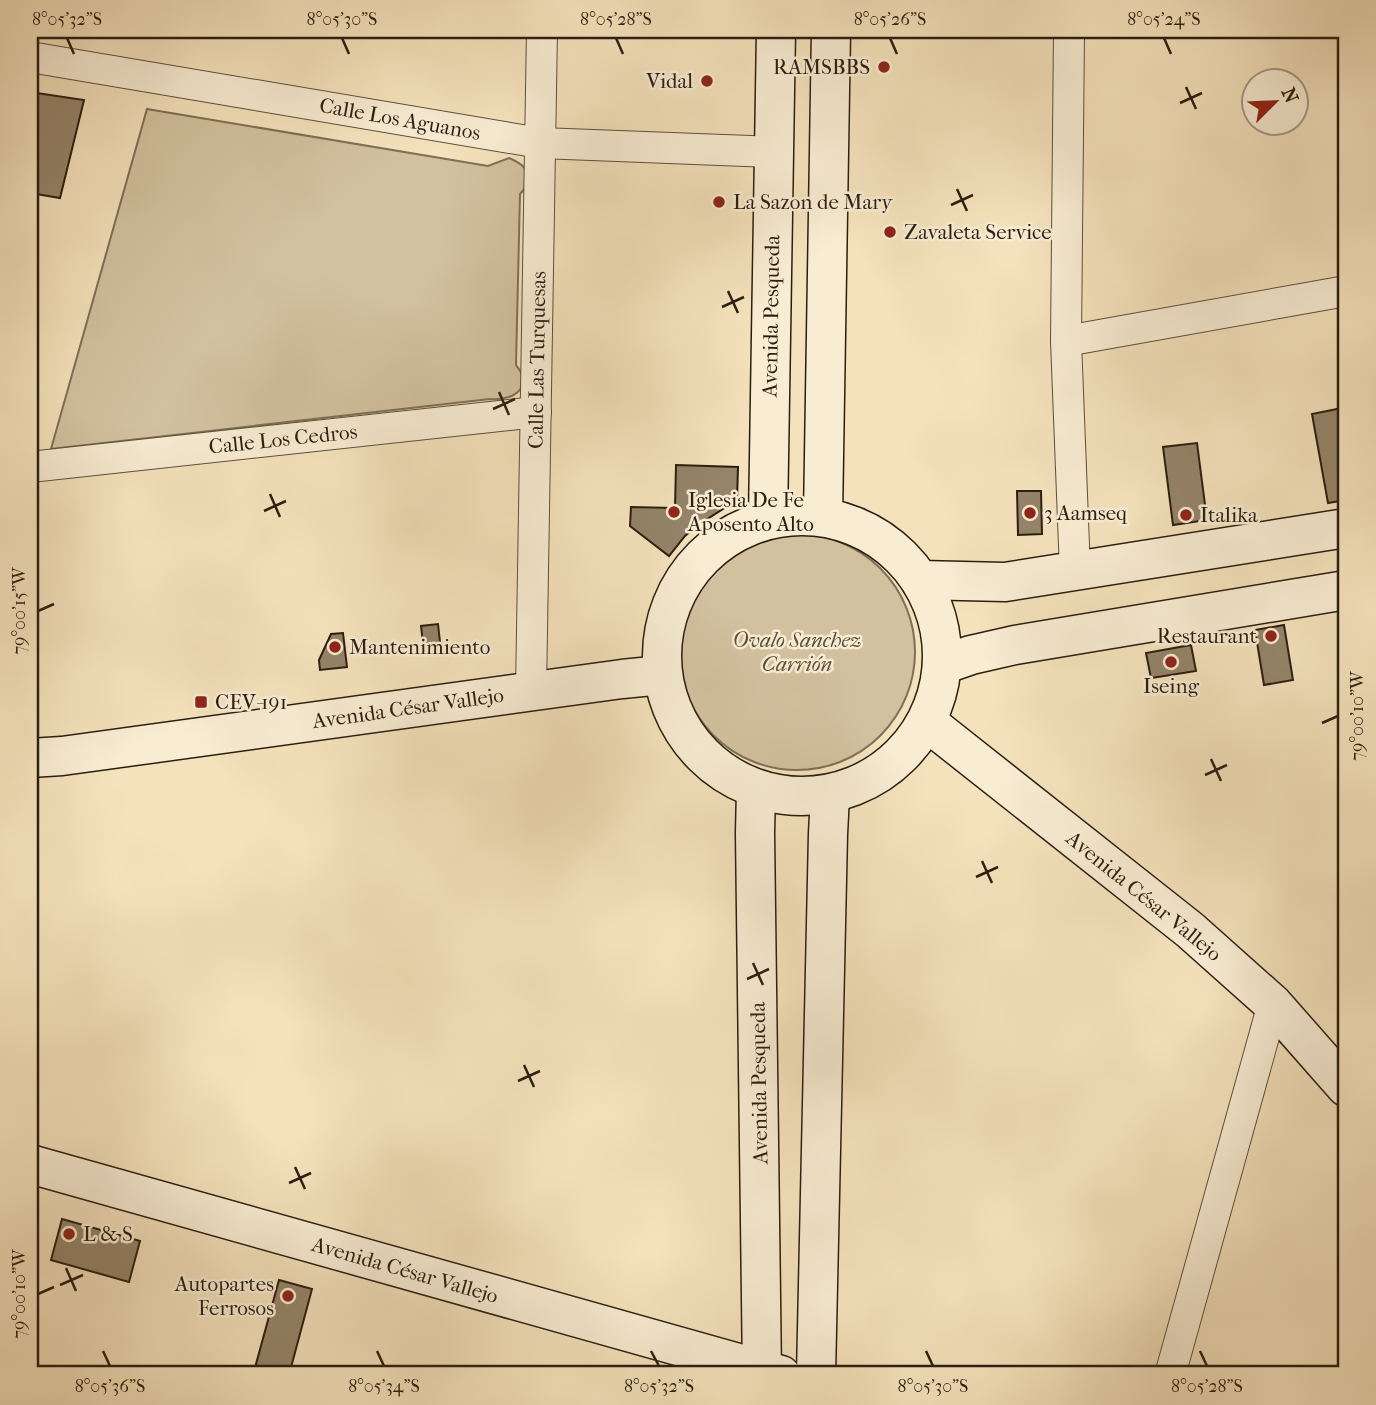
<svg xmlns="http://www.w3.org/2000/svg" width="1376" height="1405" font-family="'IM FELL French Canon',serif">
  <style>
    .green { fill: #d2c19f; stroke: #7e7058; stroke-width: 2 }
    .building { fill: #948469; stroke: #2b1e10; stroke-width: 2 }
    .lines { fill: none; stroke-linecap: round; stroke-linejoin: round }
    .street-casing { stroke: #5d4f3b; stroke-width: 32 }
    .secondary-casing { stroke: #2b1e10; stroke-width: 41 }
    .street { stroke: #f8ecd3; stroke-width: 30 }
    .secondary { stroke: #f8ecd3; stroke-width: 38 }
    .ticks { fill: none; stroke: #2b1e10; stroke-width: 2.5 }
    .poi-dot { fill: #8f2418; stroke: #f8ecd3; stroke-width: 2.5 }
    .labels { text-anchor: middle; stroke-width: 5; stroke-linejoin: round; paint-order: stroke }
    .poi-label { font-size: 21px; fill: #2b1e10; stroke: #f8ecd3; text-anchor: start }
    .street-label { font-size: 21px; fill: #2b1e10; stroke: #f8ecd3 }
    .park-label { font-size: 21px; font-style: italic; fill: #5d4f3b; stroke: #f8ecd3 }
    .neatline { fill: none; stroke: #2b1e10; stroke-width: 2.5 }
    .ticks-label { font-size: 18px; text-anchor: middle; fill: #2b1e10 }
  </style>
  <rect width="100%" height="100%" fill="#f4e2bc"/>
  <filter id="stains"><feTurbulence type="fractalNoise" baseFrequency=".00286" numOctaves="4"/><feColorMatrix values="0 0 0 0 .2 0 0 0 0 .09 0 0 0 0 .02 0 0 0 .5 -.17"/></filter>
  <radialGradient id="worn" r=".72"><stop offset=".6" stop-color="#630" stop-opacity="0"/><stop offset="1" stop-color="#630" stop-opacity=".3"/></radialGradient>
  <g class="green">
    <path d="M147,109l341,57 21,-8c16,7 19,10 18,28l-7,8 -4,171c2,3 5,6 6,10 5,21 -18,25 -32,24l-439,50z"/>
    <circle cx="797" cy="652" r="118"/>
  </g>
  <g class="building">
    <path d="M30,92l54,8 -24,98 -30,-5z"/>
    <path d="M1342,408l4,27v65l-18,3 -16,-89z"/>
    <path d="M1197,443l10,77 -34,5 -10,-78z"/>
    <path d="M676,465l62,2 -1,33 -39,25 -13,11 -16,20 -39,-30 1,-19 44,1z"/>
    <path d="M1017,491h24l1,43 -24,1z"/>
    <path d="M438,624l3,27 -17,1 -3,-26z"/>
    <path d="M1284,625l9,55 -29,5 -9,-55z"/>
    <path d="M343,633l4,34 -27,3 -1,-10 12,-26z"/>
    <path d="M1191,645l5,26 -45,7 -5,-25z"/>
    <path d="M62,1219l78,22 -11,41 -78,-22z"/>
    <path d="M279,1280l33,9 -23,86h-36z"/>
  </g>
  <g class="lines">
    <defs>
      <g id="street">
        <path d="M1069,30l-3,311 9,230"/>
        <path d="M30,57l510,86 234,9"/>
        <path d="M1066,341l280,-50"/>
        <path d="M30,467l506,-55"/>
        <path d="M531,691l11,-661"/>
        <path d="M1170,1375l103,-371"/>
      </g>
      <g id="secondary">
        <circle cx="802" cy="656" r="140"/>
        <path d="M823,517l8,-487"/>
        <path d="M768,519l8,-489"/>
        <path d="M920,580l85,2 341,-54"/>
        <path d="M942,665l29,-10 44,-10 331,-55"/>
        <path d="M927,722l263,208 83,74 73,83"/>
        <path d="M30,758l32,-2 560,-77 40,-4"/>
        <path d="M756,790l-1,43 7,542"/>
        <path d="M30,1164l751,211"/>
        <path d="M816,1375l12,-541 2,-39"/>
      </g>
    </defs>
    <use href="#street" class="street-casing"/>
    <use href="#secondary" class="secondary-casing"/>
    <use href="#street" class="street"/>
    <use href="#secondary" class="secondary"/>
  </g>
  <path class="ticks" d="M67,38l7,16M342,38l7,16M616,38l7,16M890,38l7,16M1164,38l7,16M1186,87l10,22M1180,103l22,-10M957,189l10,22M951,205l22,-10M728,291l10,22M722,307l22,-10M499,392l10,23M493,409l22,-10M270,494l10,23M264,511l22,-10M38,611l16,-7M1322,723l16,-7M1211,759l10,22M1205,775l22,-10M982,861l10,22M976,877l22,-10M753,963l10,22M747,979l22,-10M524,1065l10,22M518,1081l22,-10M295,1167l10,22M289,1183l22,-10M66,1268l10,23M60,1285l23,-10M38,1294l16,-7M103,1351l7,15M377,1351l7,15M651,1351l8,15M926,1351l7,15M1200,1351l7,15"/>
  <g class="poi-dot">
    <circle cx="884" cy="67" r="7"/>
    <circle cx="707" cy="81" r="7"/>
    <circle cx="719" cy="202" r="7"/>
    <circle cx="890" cy="232" r="7"/>
    <circle cx="674" cy="512" r="7"/>
    <circle cx="1030" cy="513" r="7"/>
    <circle cx="1186" cy="515" r="7"/>
    <circle cx="1271" cy="636" r="7"/>
    <circle cx="335" cy="647" r="7"/>
    <circle cx="1171" cy="662" r="7"/>
    <rect x="194" y="695" width="14" height="14" rx="3.5"/>
    <circle cx="69" cy="1234" r="7"/>
    <circle cx="288" cy="1296" r="7"/>
  </g>
  <g class="labels">
    <g class="poi-label">
      <text x="870" y="74" text-anchor="end">RAMSBBS</text>
      <text x="693" y="88" text-anchor="end">Vidal</text>
      <text x="733" y="209">La Sazon de Mary</text>
      <text x="904" y="239">Zavaleta Service</text>
      <text x="688" y="507">Iglesia De Fe<tspan x="688" dy="24">Aposento Alto</tspan></text>
      <text x="1044" y="520">3 Aamseq</text>
      <text x="1200" y="522">Italika</text>
      <text x="1257" y="643" text-anchor="end">Restaurant</text>
      <text x="349" y="654">Mantenimiento</text>
      <text x="1171" y="693" text-anchor="middle">Iseing</text>
      <text x="215" y="709">CEV-191</text>
      <text x="83" y="1241">L &amp; S</text>
      <text x="274" y="1291" text-anchor="end">Autopartes<tspan x="274" dy="24">Ferrosos</tspan></text>
    </g>
    <g class="street-label">
      <text transform="translate(400 119) rotate(10)" y="7">Calle Los Aguanos</text>
      <text transform="translate(771 316) rotate(-89)" y="7">Avenida Pesqueda</text>
      <text transform="translate(537 360) rotate(-89)" y="7">Calle Las Turquesas</text>
      <text transform="translate(283 439) rotate(-6)" y="7">Calle Los Cedros</text>
      <text transform="translate(408 708) rotate(-8)" y="7">Avenida César Vallejo</text>
      <text transform="translate(1144 896) rotate(39)" y="7">Avenida César Vallejo</text>
      <text transform="translate(759 1083) rotate(-91)" y="7">Avenida Pesqueda</text>
      <text transform="translate(405 1270) rotate(16)" y="7">Avenida César Vallejo</text>
    </g>
    <g class="park-label">
      <text x="797" y="647">Ovalo Sanchez<tspan x="797" dy="24">Carrión</tspan></text>
    </g>
  </g>
  <rect width="1376" height="1405" fill="none" stroke="#f4e2bc" stroke-width="77"/>
  <g transform="translate(1275 102) rotate(66)"><circle r="33" fill="#f8ecd3" stroke="#a69a85" stroke-width="2"/>
  <path d="M0-5L12 26L0 18L-12 26Z" fill="#8f2418"/>
  <text y="-10" font-size="19" font-weight="bold" text-anchor="middle" fill="#2b1e10">N</text>
  </g>
  <rect x="38" y="38" width="1300" height="1328" class="neatline"/>
  <g class="ticks-label">
    <text x="67" y="25">8°05'32"S</text>
    <text x="342" y="25">8°05'30"S</text>
    <text x="616" y="25">8°05'28"S</text>
    <text x="890" y="25">8°05'26"S</text>
    <text x="1164" y="25">8°05'24"S</text>
    <text transform="translate(19 611) rotate(-90)" y="6">79°00'15"W</text>
    <text transform="translate(1357 716) rotate(-90)" y="6">79°00'10"W</text>
    <text transform="translate(19 1294) rotate(-90)" y="6">79°00'10"W</text>
    <text x="110" y="1392">8°05'36"S</text>
    <text x="384" y="1392">8°05'34"S</text>
    <text x="659" y="1392">8°05'32"S</text>
    <text x="933" y="1392">8°05'30"S</text>
    <text x="1207" y="1392">8°05'28"S</text>
  </g>
  <rect width="100%" height="100%" filter="url(#stains)"/>
  <rect width="100%" height="100%" fill="url(#worn)"/>
</svg>
